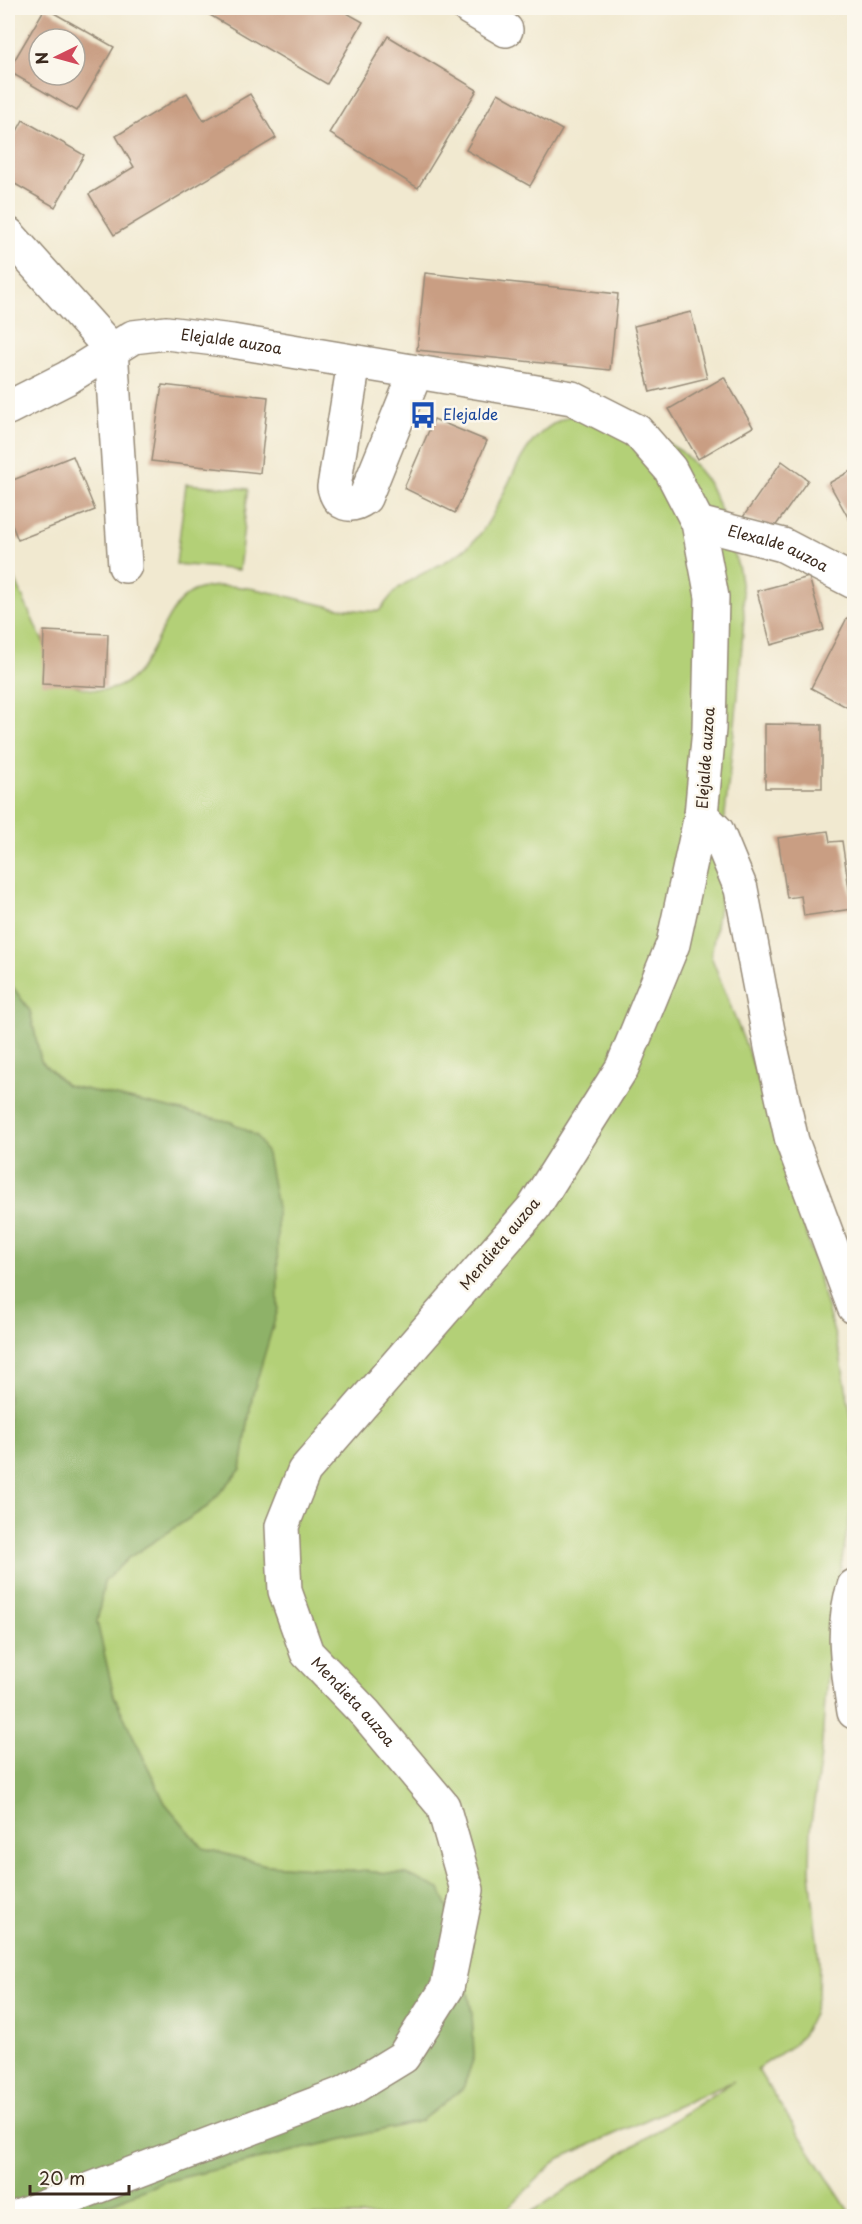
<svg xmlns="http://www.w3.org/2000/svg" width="862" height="2224" font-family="'Playpen Sans',sans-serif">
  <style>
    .green { fill: #b3d077; stroke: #777d4a; stroke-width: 1.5 }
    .forest { fill: #8eb268; stroke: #646e43; stroke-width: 1.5 }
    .building { fill: #c99e83; fill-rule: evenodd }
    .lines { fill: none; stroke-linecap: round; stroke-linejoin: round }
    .minor-casing { stroke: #968a77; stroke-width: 36 }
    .minor { stroke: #fff; stroke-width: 33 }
    .labels { text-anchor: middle; stroke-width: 5; stroke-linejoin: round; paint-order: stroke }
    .street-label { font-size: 15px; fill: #3b2a1e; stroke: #fbf7ec }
    .transit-label { font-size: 15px; fill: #164399; stroke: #fbf7ec; text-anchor: start }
  </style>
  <rect width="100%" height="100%" fill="#fbf7ec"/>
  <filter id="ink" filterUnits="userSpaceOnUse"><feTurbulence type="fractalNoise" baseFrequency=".0167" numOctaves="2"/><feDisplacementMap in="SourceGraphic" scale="12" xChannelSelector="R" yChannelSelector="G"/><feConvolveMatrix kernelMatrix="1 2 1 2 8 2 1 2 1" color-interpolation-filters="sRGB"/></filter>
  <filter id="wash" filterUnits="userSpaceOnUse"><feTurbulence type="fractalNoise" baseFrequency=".008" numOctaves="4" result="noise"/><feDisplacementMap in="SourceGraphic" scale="24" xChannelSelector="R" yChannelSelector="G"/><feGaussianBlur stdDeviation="1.35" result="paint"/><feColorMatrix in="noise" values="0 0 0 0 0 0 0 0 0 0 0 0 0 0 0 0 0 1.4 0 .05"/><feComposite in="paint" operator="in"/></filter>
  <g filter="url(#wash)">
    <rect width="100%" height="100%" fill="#f1e9d0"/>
    <g class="green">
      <path d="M573,415l69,13 39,23 10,10 17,21 14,31 17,57 4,26 1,21 -6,79 -13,118 -4,81 -10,61 42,108 49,155 38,135 12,67 2,36 -1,42 -22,121 -10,135 -10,68 -1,47 9,91 -1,34 -6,21 -9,18 -11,12 -35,23 95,147h-327l209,-135 -176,78 -51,50 -1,7h-427l84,-34 257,-61 43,-33 11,-31 -2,-43 -15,-84 -51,-56 -140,-9 -63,-17 -38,-45 -51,-107 -17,-74 7,-40 24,-24 79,-51 34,-38 11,-72 -21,-275 -165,-37 -25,-24 -11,-50 -22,-31v-418c12,28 41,104 63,121 7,5 22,7 31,7 58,-2 52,-92 101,-102 46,-9 98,16 144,21 11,1 22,3 32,2 7,-8 13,-18 21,-24 25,-18 61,-28 80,-53 33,-42 35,-101 93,-119z"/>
      <path d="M186,484l62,5 -9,81 -63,-6z"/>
    </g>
    <path class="forest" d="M8,980l22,31 11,50 25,24 165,37 26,14 10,18 10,53 1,102 -26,88 -11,72 -34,38 -79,51 -24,24 -7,40 17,74 51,107 38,45 63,17 140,9 34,15 17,41 15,84 2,43 -11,31 -43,33 -257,61 -84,34h-71z"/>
    <g id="blocks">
      <g class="building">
        <path d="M45,8l69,39 -37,64 -69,-40zM39,39h36v36h-36z"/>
        <path d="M198,8h140l25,14 -36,62z"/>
        <path d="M388,36l89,54 -59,98 -89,-55z"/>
        <path d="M187,93l17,28 46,-27 26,44 -162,97 -25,-41 45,-27 -18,-31z"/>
        <path d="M498,93l64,37 -32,56 -64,-36z"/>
        <path d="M23,120l61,35 -29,52 -47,-27v-32z"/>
        <path d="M425,273l193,21 -8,76 -193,-20z"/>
        <path d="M691,312l16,66 -57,14 -16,-66z"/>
        <path d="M724,377l29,50 -55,32 -29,-50z"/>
        <path d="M162,385l106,12 -8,76 -109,-12z"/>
        <path d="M434,419l53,22 -32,72 -51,-25z"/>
        <path d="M73,456l22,54 -77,30 -10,-25v-33z"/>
        <path d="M782,461l26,19 -34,48 -31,-11z"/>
        <path d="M854,469v59l-25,-45z"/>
        <path d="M809,577l15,53 -53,15 -14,-54z"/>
        <path d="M847,618l7,3v90l-43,-23z"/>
        <path d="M44,631l64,3 -2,53 -64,-3z"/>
        <path d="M765,724l57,1v63h-57z"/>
        <path d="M828,831l2,11 12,-1 10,68 -48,7 -3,-20 -14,2 -9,-60z"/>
      </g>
    </g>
  </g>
  <g filter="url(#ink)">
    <use href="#blocks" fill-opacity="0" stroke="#968a77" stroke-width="1.5"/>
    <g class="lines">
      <defs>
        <g id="minor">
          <path d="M469,8l37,22"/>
          <path d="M8,234l103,115 14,217"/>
          <path d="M354,362l-20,125c4,18 16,22 31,11l51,-126"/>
          <path id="s1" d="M8,408l59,-30 66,-41 33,-4 66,8 340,57 65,33 33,38 28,54 14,74 -3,132 -8,86 -28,129 -51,124 -88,139 -230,264 -22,55 3,65 22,62 59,61 77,92 24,84 -20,98 -44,69 -59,36 -324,123"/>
          <path id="s2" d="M698,523l85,22 71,37"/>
          <path d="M701,815l16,16 24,58 30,158 21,94 62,166"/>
          <path d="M854,1586c-14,41 -6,84 0,126"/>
        </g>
      </defs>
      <use href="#minor" class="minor-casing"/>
      <use href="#minor" class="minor"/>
    </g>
  </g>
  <defs>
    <symbol id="bus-bare" viewBox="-9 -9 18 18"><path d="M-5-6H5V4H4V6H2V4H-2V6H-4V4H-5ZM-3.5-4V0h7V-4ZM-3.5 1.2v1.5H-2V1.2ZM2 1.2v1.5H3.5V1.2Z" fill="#1a4fb4" stroke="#fbf7ec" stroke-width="2.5" paint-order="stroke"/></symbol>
  </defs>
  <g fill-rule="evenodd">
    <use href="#bus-bare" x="404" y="396" width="38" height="38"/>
  </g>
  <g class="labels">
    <g class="street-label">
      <text dy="5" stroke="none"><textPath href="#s1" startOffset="243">Elejalde auzoa</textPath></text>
      <text dy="5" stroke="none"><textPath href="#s2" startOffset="84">Elexalde auzoa</textPath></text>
      <text transform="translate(706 758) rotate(-86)" y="5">Elejalde auzoa</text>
      <text transform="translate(500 1244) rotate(-50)" y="5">Mendieta auzoa</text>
      <text dy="5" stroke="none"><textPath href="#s1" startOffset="2104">Mendieta auzoa</textPath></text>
    </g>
    <g class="transit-label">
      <text x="443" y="420">Elejalde</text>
    </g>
  </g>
  <rect width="862" height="2224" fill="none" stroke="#fbf7ec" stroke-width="30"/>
  <g transform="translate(57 57) rotate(265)"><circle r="28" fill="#fbf7ec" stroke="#aea59a" stroke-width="1.5"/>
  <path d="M0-4.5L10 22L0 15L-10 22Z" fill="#d1495b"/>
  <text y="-9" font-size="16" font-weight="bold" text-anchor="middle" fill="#3b2a1e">N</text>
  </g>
  <path d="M30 2185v9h99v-9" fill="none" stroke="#3b2a1e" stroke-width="3"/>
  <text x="39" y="2185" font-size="18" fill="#3b2a1e" stroke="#fbf7ec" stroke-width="4.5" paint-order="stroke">20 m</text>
</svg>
